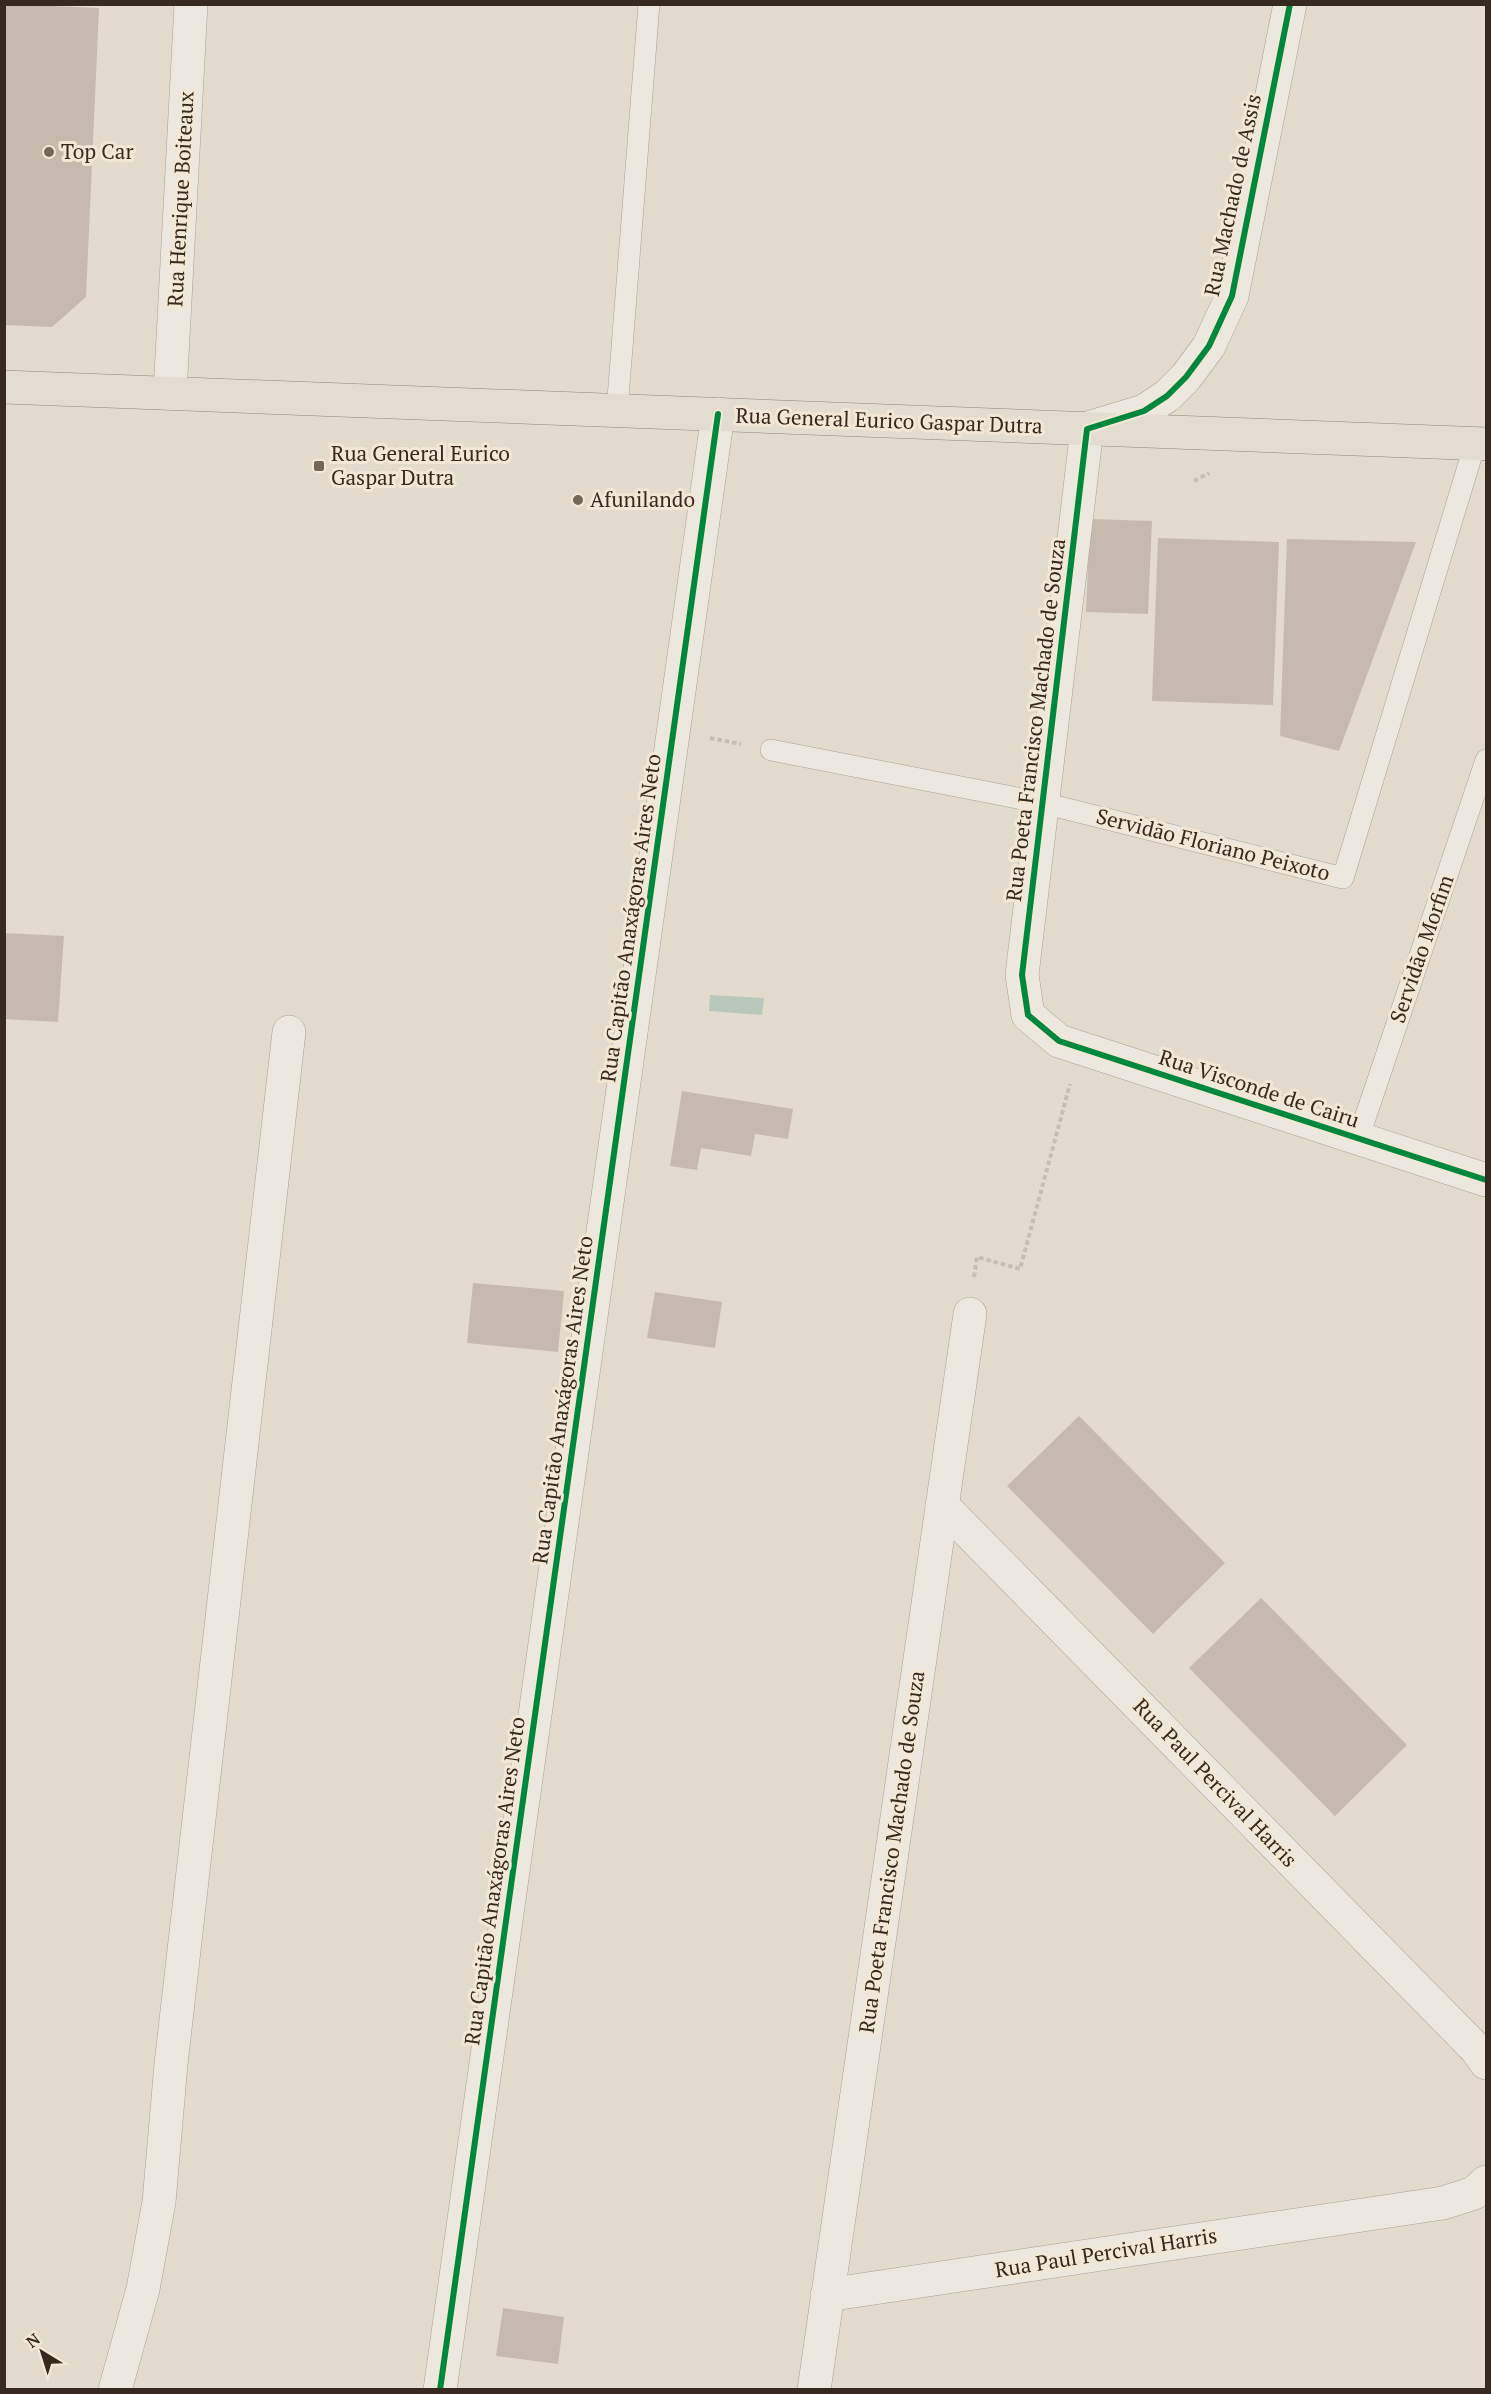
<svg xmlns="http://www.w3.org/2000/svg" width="1491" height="2394" font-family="'PT Serif',serif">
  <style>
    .water { fill: #b9c7bd }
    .building { fill: #c6baaf }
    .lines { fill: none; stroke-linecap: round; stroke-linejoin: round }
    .service-casing { stroke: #a8a197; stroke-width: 22 }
    .minor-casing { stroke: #a8a197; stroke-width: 34 }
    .tertiary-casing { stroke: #a8a197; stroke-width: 34 }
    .primary-casing { stroke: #8e867d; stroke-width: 34 }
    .path { stroke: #c4beb6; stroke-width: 4; stroke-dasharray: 4.5 3; stroke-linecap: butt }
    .service { stroke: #ece7df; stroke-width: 21 }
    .minor { stroke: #ece7df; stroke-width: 33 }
    .tertiary { stroke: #ece7df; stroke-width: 33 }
    .primary { stroke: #e3dcd1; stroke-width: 33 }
    .cycleway-casing { stroke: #f3e8d5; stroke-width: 10 }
    .cycleway { stroke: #00873e; stroke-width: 6 }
    .poi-dot { fill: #73675c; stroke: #f3e8d5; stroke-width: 2 }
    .labels { text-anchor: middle; stroke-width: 6; stroke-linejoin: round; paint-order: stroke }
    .poi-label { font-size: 21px; fill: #36291f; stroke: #f3e8d5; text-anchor: start }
    .street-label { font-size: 21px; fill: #36291f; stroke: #f3e8d5 }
  </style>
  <rect width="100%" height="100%" fill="#e3dbce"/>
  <path class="water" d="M710,995l54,3 -2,17 -53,-4z"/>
  <g class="building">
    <path d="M5,4l94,4 -13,289 -34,30 -47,-2z"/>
    <path d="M1090,519l62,2 -4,93 -62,-2z"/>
    <path d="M1158,538l121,4 -6,163 -121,-4z"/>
    <path d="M1287,539l129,3 -77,209 -59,-15z"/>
    <path d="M4,933l60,3 -6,86 -54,-3z"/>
    <path d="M682,1091l111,18 -5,30 -33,-5 -4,22 -50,-8 -4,22 -27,-4z"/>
    <path d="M473,1283l91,8 -6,61 -91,-9z"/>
    <path d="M655,1292l67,10 -7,46 -68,-10z"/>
    <path d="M1079,1416l146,147 -72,71 -146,-148z"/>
    <path d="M1261,1598l146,147 -72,71 -146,-148z"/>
    <path d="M503,2308l61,9 -6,47 -62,-8z"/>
  </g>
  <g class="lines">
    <defs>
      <g id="service">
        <path d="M617,411l32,-407"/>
        <path d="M771,750l272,53 300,75 132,-434"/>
        <path d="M1358,1139l128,-379"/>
      </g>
      <g id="minor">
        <path d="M170,393l21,-389"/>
        <path d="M1087,429l-65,546 6,40 31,26 427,139"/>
        <path d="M942,1505l535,545 9,13"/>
        <path d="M827,2295l616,-92 31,-10 12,-11"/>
        <path d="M115,2390l28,-101 16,-87 12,-138 118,-1032"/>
        <path d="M440,2390l278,-1976"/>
        <path d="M814,2390l156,-1076"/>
      </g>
      <path id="tertiary" d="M1091,427l53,-16 23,-15 19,-19 23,-31 23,-50 58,-292"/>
      <path id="primary" d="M4,387l1482,57"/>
    </defs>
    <use href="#service" class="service-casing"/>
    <use href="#minor" class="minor-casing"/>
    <use href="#tertiary" class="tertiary-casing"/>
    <use href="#primary" class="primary-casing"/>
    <g class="path">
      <path d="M1194,481l15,-8"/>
      <path d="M710,738l31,6"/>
      <path d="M974,1277l3,-20 43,12 50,-185"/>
    </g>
    <use href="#service" class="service"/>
    <use href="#minor" class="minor"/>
    <use href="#tertiary" class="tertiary"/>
    <use href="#primary" class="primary"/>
    <defs>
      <g id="cycleway">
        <path d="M1290,4l-58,292 -23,50 -23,31 -19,19 -23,15 -57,18 -65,546 6,40 31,26 427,139"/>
        <path d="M440,2390l278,-1976"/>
      </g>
    </defs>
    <use href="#cycleway" class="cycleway-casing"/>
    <use href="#cycleway" class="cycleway"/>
  </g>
  <g class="poi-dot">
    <circle cx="49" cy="152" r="6"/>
    <rect x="313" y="460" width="12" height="12" rx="3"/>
    <circle cx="578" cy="500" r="6"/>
  </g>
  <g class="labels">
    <g class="poi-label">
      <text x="61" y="159">Top Car</text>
      <text x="331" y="461">Rua General Eurico<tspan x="331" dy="24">Gaspar Dutra</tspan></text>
      <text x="590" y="507">Afunilando</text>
    </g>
    <g class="street-label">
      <text transform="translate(1233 195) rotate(-78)" y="7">Rua Machado de Assis</text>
      <text transform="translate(181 199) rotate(-87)" y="7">Rua Henrique Boiteaux</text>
      <text transform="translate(889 421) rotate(2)" y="7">Rua General Eurico Gaspar Dutra</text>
      <text transform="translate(1036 720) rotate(-83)" y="7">Rua Poeta Francisco Machado de Souza</text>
      <text transform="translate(1213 845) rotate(14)" y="7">Servidão Floriano Peixoto</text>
      <text transform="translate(631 918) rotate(-82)" y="7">Rua Capitão Anaxágoras Aires Neto</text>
      <text transform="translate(1422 949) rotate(-71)" y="7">Servidão Morfim</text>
      <text transform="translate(1259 1089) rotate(18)" y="7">Rua Visconde de Cairu</text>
      <text transform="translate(563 1400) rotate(-82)" y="7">Rua Capitão Anaxágoras Aires Neto</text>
      <text transform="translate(1215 1783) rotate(46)" y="7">Rua Paul Percival Harris</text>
      <text transform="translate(892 1852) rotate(-82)" y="7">Rua Poeta Francisco Machado de Souza</text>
      <text transform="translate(495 1881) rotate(-82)" y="7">Rua Capitão Anaxágoras Aires Neto</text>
      <text transform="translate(1106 2253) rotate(-9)" y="7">Rua Paul Percival Harris</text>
    </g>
  </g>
  <rect width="1491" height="2394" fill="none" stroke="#36291f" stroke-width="12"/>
  <g transform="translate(42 2352) rotate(322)" stroke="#f3e8d5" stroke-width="4.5" paint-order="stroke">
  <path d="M0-4.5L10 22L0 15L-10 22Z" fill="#36291f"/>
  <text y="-9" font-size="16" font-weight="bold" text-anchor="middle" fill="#36291f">N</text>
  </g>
</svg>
